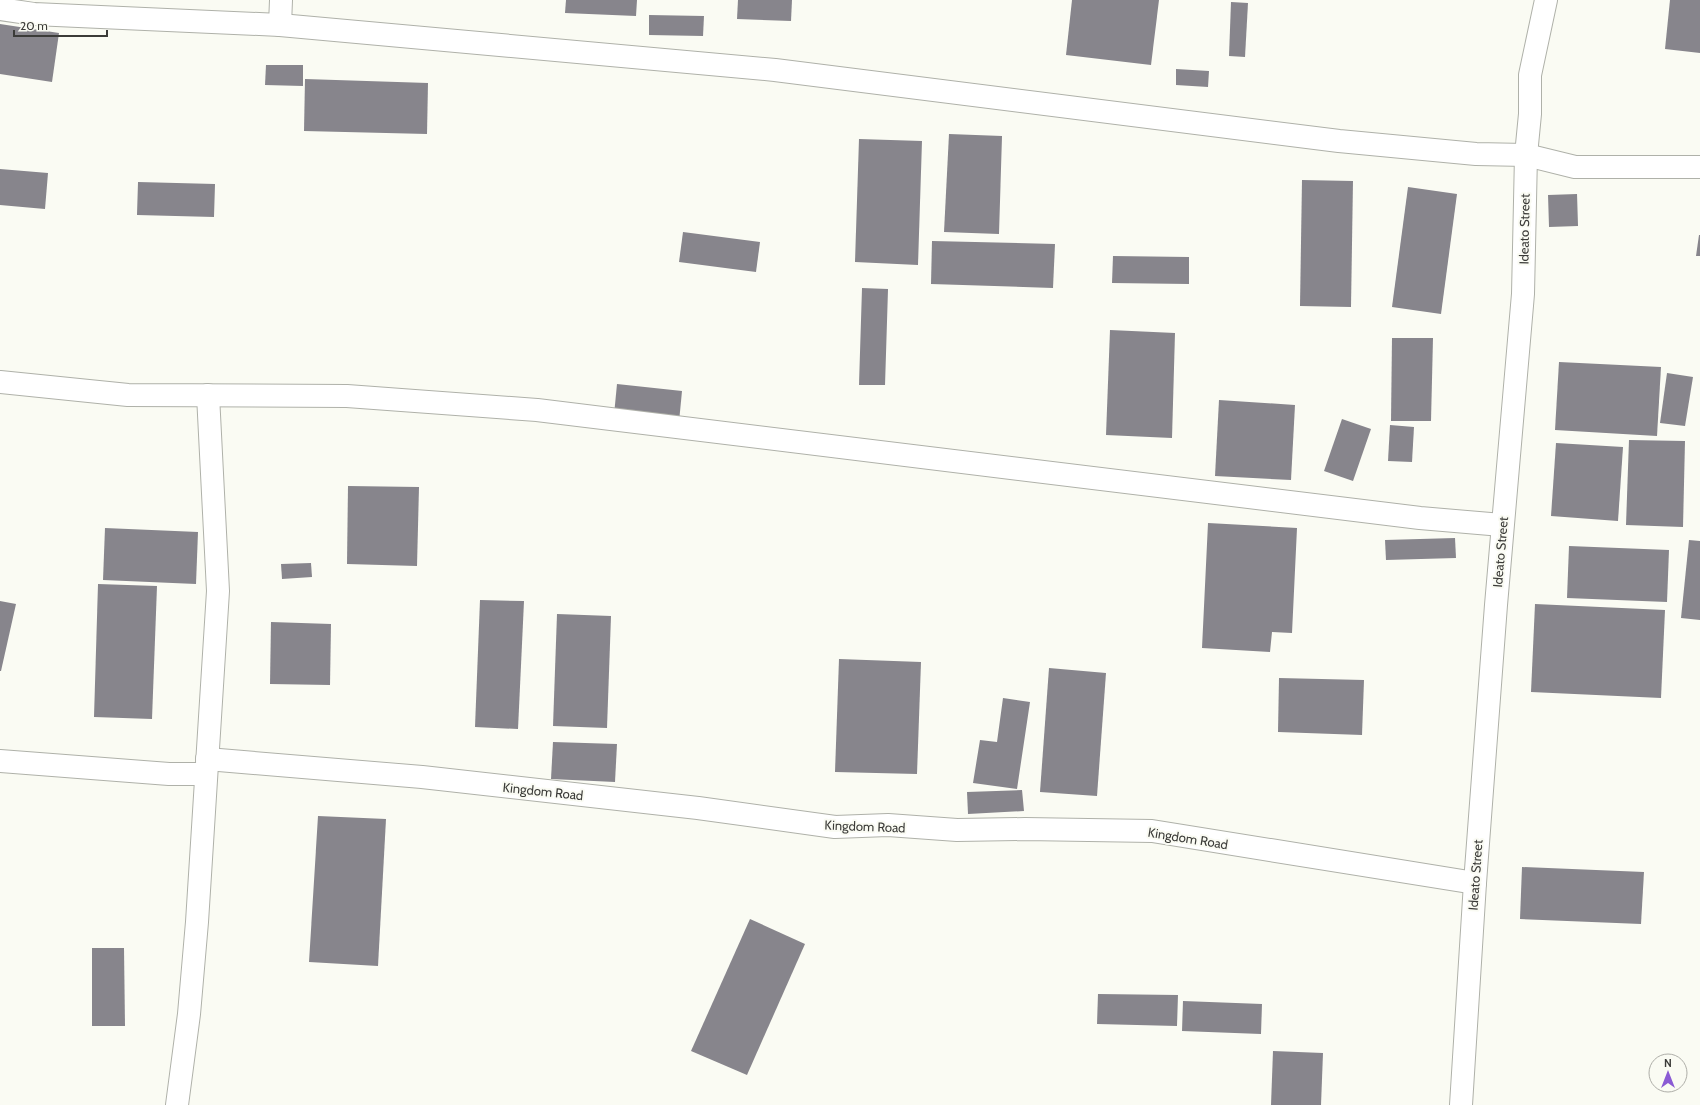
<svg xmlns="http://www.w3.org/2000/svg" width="1700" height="1105" font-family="Cabin,sans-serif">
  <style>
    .building { fill: #87858c }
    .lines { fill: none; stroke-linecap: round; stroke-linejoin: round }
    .minor-casing { stroke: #afb1a9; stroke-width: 24 }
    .minor { stroke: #fff; stroke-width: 22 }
    .labels { text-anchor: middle; stroke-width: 4; stroke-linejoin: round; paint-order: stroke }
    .street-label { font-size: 13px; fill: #3b3b38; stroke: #fafbf3 }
  </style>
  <rect width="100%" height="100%" fill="#fafbf3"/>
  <g class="building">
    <path d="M566,0h71l-1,16 -71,-3z"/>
    <path d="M738,0h54l-1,21 -54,-2z"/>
    <path d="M1072,0h87l-8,65 -85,-10z"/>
    <path d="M1670,0h30v53l-35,-4z"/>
    <path d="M1231,2l17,1 -3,54 -16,-1z"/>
    <path d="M649,15l55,1 -1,20 -54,-1z"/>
    <path d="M0,24l59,9 -7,49 -52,-8z"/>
    <path d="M266,65h37v21l-38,-1z"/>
    <path d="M1176,69l33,2 -1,16 -32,-2z"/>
    <path d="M305,79l123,4 -1,51 -123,-3z"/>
    <path d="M949,134l53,2 -3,98 -55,-2z"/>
    <path d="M859,139l63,2 -4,124 -63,-3z"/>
    <path d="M0,169l48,4 -3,36 -45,-4z"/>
    <path d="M1302,180l51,1 -2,126 -51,-1z"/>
    <path d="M138,182l77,2 -1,33 -77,-2z"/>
    <path d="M1408,187l49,7 -16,120 -49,-7z"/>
    <path d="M1577,194l1,32 -29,1 -1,-32z"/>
    <path d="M683,232l77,10 -4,30 -77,-10z"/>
    <path d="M1699,235h1v21h-4z"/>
    <path d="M932,241l123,3 -2,44 -122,-4z"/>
    <path d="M1113,256l76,1v27l-77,-1z"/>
    <path d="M862,288l26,1 -3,96h-26z"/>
    <path d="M1110,330l65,3 -3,105 -66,-3z"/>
    <path d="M1392,338h41l-2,83h-40z"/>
    <path d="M1559,362l102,5 -4,69 -102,-6z"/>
    <path d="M1667,373l26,4 -8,49 -25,-3z"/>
    <path d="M617,384l65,7 -3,31 -65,-7z"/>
    <path d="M1219,400l76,5 -4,75 -76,-4z"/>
    <path d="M1342,419l29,10 -18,52 -29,-10z"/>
    <path d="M1390,425l24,2 -2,35 -24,-1z"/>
    <path d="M1629,440l56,1 -2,86 -57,-2z"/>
    <path d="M1556,443l67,4 -5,74 -67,-5z"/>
    <path d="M348,486l71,1 -2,79 -70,-2z"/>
    <path d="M1208,523l89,5 -5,105 -20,-1 -2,20 -68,-4z"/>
    <path d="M105,528l93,4 -2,52 -93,-4z"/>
    <path d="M1455,538l1,20 -70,2 -1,-20z"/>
    <path d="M1689,540l11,1v79l-19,-2z"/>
    <path d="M1569,546l100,4 -2,52 -100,-4z"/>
    <path d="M311,563l1,14 -30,2 -1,-15z"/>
    <path d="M98,584l59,2 -5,133 -58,-2z"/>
    <path d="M480,600l44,1 -6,128 -43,-2z"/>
    <path d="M0,601l16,3 -15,67h-1z"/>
    <path d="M1535,604l130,6 -4,88 -130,-6z"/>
    <path d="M557,614l54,2 -4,112 -54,-2z"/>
    <path d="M271,622l60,2 -1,61 -60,-1z"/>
    <path d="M839,659l82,3 -4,112 -82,-2z"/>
    <path d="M1049,668l57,5 -9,123 -57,-4z"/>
    <path d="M1279,678l85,2 -2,55 -84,-3z"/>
    <path d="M1003,698l27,4 -13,87 -44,-6 7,-43 17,2z"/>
    <path d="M553,742l64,2 -2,38 -64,-3z"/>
    <path d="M1022,790l2,21 -56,3 -1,-22z"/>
    <path d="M318,816l68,3 -8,147 -69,-4z"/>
    <path d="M1522,867l122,5 -3,52 -121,-5z"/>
    <path d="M750,919l55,25 -58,131 -56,-24z"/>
    <path d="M92,948h32l1,78h-33z"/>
    <path d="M1098,994l80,1 -1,31 -80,-2z"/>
    <path d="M1183,1001l79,3 -1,30 -79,-3z"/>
    <path d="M1273,1051l50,2 -2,52h-50z"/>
  </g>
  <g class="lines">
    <defs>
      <g id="minor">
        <path d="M0,9l34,5 246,11 495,45 564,71 137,13 50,1 49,12h125"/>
        <path d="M280,25l1,-25"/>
        <path d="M0,382l128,13 219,1 190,14 883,108 82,7"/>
        <path d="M207,759l215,18 276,31 137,19 53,-2 69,5 68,-1 127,2 323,52"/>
        <path d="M0,761l169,13h37"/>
        <path d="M177,1105l12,-91 8,-92 21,-331 -10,-196"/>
        <path d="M1461,1105l14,-222 21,-278 27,-311 3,-139 4,-41v-39l16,-75"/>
      </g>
    </defs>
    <use href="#minor" class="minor-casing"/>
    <use href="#minor" class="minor"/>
  </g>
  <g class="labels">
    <g class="street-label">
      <text transform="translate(1524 229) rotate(-89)" y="5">Ideato Street</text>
      <text transform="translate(1500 552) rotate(-85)" y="5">Ideato Street</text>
      <text transform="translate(543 791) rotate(6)" y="5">Kingdom Road</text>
      <text transform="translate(865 826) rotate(2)" y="5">Kingdom Road</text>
      <text transform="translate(1188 838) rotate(9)" y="5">Kingdom Road</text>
      <text transform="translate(1475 875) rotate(-86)" y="5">Ideato Street</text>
    </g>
  </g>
  <g transform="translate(1668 1073)"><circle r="19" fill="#fafbf3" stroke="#aeaea8"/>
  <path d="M0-3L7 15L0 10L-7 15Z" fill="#8b5bd4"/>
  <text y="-6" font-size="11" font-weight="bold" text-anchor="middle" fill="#3b3b38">N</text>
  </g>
  <path d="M14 30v6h93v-6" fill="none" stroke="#3b3b38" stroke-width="2"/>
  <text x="20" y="30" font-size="12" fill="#3b3b38" stroke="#fafbf3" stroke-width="3" paint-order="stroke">20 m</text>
</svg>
